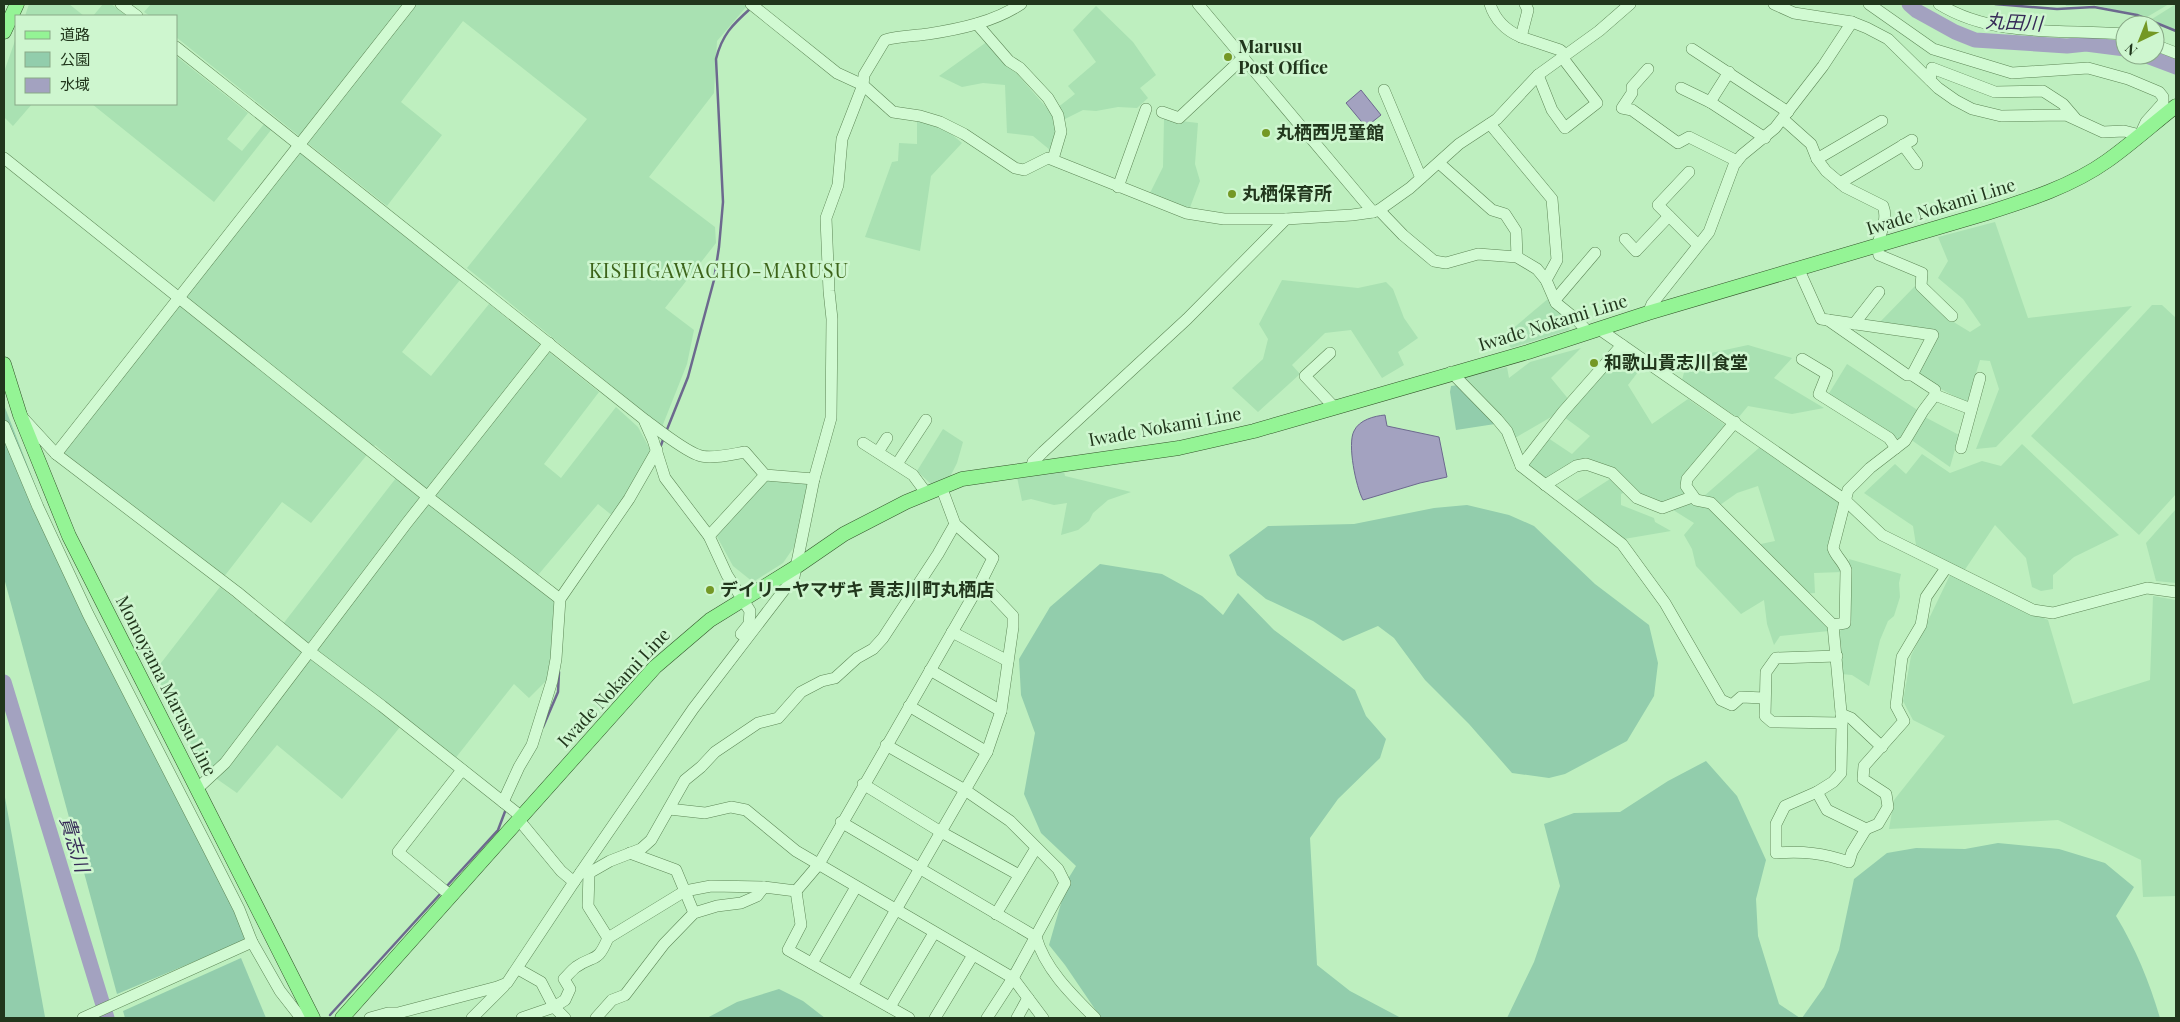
<svg xmlns="http://www.w3.org/2000/svg" width="2180" height="1022" font-family="'Playfair Display','Noto Sans JP',serif">
  <style>
    .farmland { fill: #a9e1b2 }
    .green { fill: #92cdac }
    .water { fill: #a3a2c0; stroke: #6c698e }
    .lines { fill: none; stroke-linecap: round; stroke-linejoin: round }
    .stream { stroke: #6c698e; stroke-width: 2.5 }
    .river { stroke: #a3a2c0; stroke-width: 15 }
    .minor-casing { stroke: #5e8757; stroke-width: 12 }
    .major-casing { stroke: #34552b; stroke-width: 15 }
    .minor { stroke: #d1fad2; stroke-width: 11 }
    .major { stroke: #94f495; stroke-width: 14 }
    .poi-dot { fill: #749825; stroke: #cef6cf; stroke-width: 2 }
    .labels { text-anchor: middle; stroke-width: 5; stroke-linejoin: round; paint-order: stroke }
    .poi-label { font-size: 18px; font-weight: bold; fill: #21361c; stroke: #cef6cf; text-anchor: start }
    .street-label { font-size: 18px; fill: #21361c; stroke: #cef6cf }
    .water-label { font-size: 19px; font-style: italic; fill: #362a57; stroke: #cef6cf }
    .quarter-label { font-size: 20px; letter-spacing: 1px; fill: #3d641a; stroke: #cef6cf }
  </style>
  <rect width="100%" height="100%" fill="#beefbf"/>
  <g class="farmland">
    <path d="M29,4h40l15,12h-59z"/>
    <path d="M103,4h8l16,12h-34z"/>
    <path d="M151,4h253l-105,132 -123,-99v-21h-26l-6,-4z"/>
    <path d="M413,4h331l3,2 -30,35 -3,52 -65,84 66,50 1,16 -51,65 29,22 -7,34 -25,63 -195,-159 120,-149 -124,-98 -62,81 41,33 -55,71 -82,-65z"/>
    <path d="M2065,4h104l-22,13 -54,-12 -27,1z"/>
    <path d="M2176,4v27l-24,-12z"/>
    <path d="M1096,6l37,36 23,33 -16,13 8,10 -11,10 -19,-1 -22,4 -13,-1 -20,10 -6,-12 18,-14 -7,-8 28,-24 -23,-32z"/>
    <path d="M16,38v66h16l-19,22 -9,-9v-45z"/>
    <path d="M988,41l66,75 3,10 -7,24 -17,-14 -26,-3 -2,-48 -22,-2 -21,4 -23,-11z"/>
    <path d="M176,56l72,57 -21,26 15,12 22,-27 7,6 -57,72 -122,-98h84z"/>
    <path d="M1164,119l34,4 -3,41 5,17 -11,29 -40,-15 14,-28z"/>
    <path d="M917,121l18,4 14,7 13,11 -31,33 -11,75 -55,-14 27,-75 6,-1 1,-18 18,1z"/>
    <path d="M298,151l162,129 -58,72 29,24 58,-72 110,88 -55,72 17,14 55,-71 22,20 14,26 -38,64 -16,-13 -65,77 23,19 -2,48 -7,32 -18,18 -15,-14 -60,76 -171,-136 120,-155 -28,-24 -64,78 -29,-21 -59,76 -161,-126z"/>
    <path d="M1995,222l33,96 104,-12 -136,141 -20,2 23,-60 -9,-28 -10,-1 -13,43 -26,-14 -25,-17 20,-41 -56,-9 36,-37 31,33 23,14 11,-7 -18,-26 -25,-21 10,-17 -10,-24z"/>
    <path d="M1282,280l76,8 28,-6 7,7 11,29 14,20 -20,14 6,13 -22,13 -31,-48 -26,3 -33,32 8,9 -42,38 -26,-24 31,-29 5,-20 -9,-15z"/>
    <path d="M1549,298l23,21 -3,11 -58,18 -7,-12z"/>
    <path d="M2152,305h10l14,13v176l-37,41 -108,-99z"/>
    <path d="M1748,345l44,13 -18,20 50,30 -32,6 -44,-8 -10,12 -56,-38 6,-22z"/>
    <path d="M1581,348l-30,30 19,23 -12,12 -43,25 -52,-61 44,-10 2,11 21,-16z"/>
    <path d="M1618,353l23,15 -13,17 24,39 36,-25 39,27 -40,46 1,25 -27,7 -22,-9 -52,-34 -41,18 -19,-14 21,-27 24,16 18,-18 -26,-19z"/>
    <path d="M1847,364l72,47 -19,29 -72,-45z"/>
    <path d="M1923,416l36,19 -9,32 -40,-28z"/>
    <path d="M943,429l20,13 -6,21 -7,14 -19,7 -14,-13z"/>
    <path d="M2022,444l97,91 -45,22 -21,18v14l-12,2 -9,-4 -6,-29 -31,-33 -31,46 -48,-26 -3,-19 -49,-33 31,-29 11,10 16,-20 28,19 32,-12 19,5z"/>
    <path d="M1760,447l80,56 -10,37 13,32 -29,1 1,20 -12,1 -47,-49 19,-4 -17,-55 -21,7 -17,12 -17,-8z"/>
    <path d="M1064,471l1,5 66,16 -23,8 -15,13 -4,8 -11,9 -17,5 6,-32 -13,2 -23,-6 -9,2 -5,-24z"/>
    <path d="M766,479l44,5 -16,63 -11,16 -30,19 -20,-16 -18,-33z"/>
    <path d="M1610,479l17,12 -6,3v11l33,13 1,4 16,9 -47,8 -48,-38z"/>
    <path d="M1693,502l17,4 115,116 4,9 -49,5 -6,9 -7,-21 -3,-24 -23,14 -45,-48 -4,-17 -8,-14 10,-12 -24,-15z"/>
    <path d="M2176,509v74l-20,-2 -10,-38z"/>
    <path d="M1849,559l52,15 -2,9 1,14 -6,19 -6,5 -8,19 -11,46 -17,-11 -11,-1 -4,-40 11,-11z"/>
    <path d="M1950,575l98,45 25,84 77,-24 3,-84 23,4v296l-33,1 -2,-37 -83,-40 -169,9 5,-29 51,-64 -32,-16 -10,-19 8,-45z"/>
    <path d="M220,587l180,140 -58,72 -65,-54 -40,48 -33,-23 -50,-98z"/>
  </g>
  <g class="green">
    <path d="M1458,385l37,39 -39,6 -6,-38 1,-6z"/>
    <path d="M4,405l51,131 200,400 -138,58 -113,-416z"/>
    <path d="M1467,505l42,10 25,11 61,58 54,41 9,38 -4,33 -27,45 -62,33 -16,4 -37,-5 -43,-49 -44,-44 -31,-42 -16,-12 -35,15 -30,-20 -47,-22 -29,-24 -8,-20 39,-29 86,-2 80,-16z"/>
    <path d="M1100,564l62,10 40,22 21,19 15,-22 36,37 81,60 11,26 20,23 -6,19 -42,41 -28,39 7,127 33,26 51,27h-300l-36,-53 -16,-20 19,-66 8,-13 -35,-33 -17,-39 11,-61 -14,-38 -2,-36 31,-52z"/>
    <path d="M1706,761l31,35 29,64 -10,39 2,37 21,68 21,14h-293l27,-56 26,-76 -16,-62 30,-11 46,-1 48,-31z"/>
    <path d="M4,792l41,225 1,1h-42z"/>
    <path d="M1998,843l61,6 46,14 29,24 -18,29c20,33 33,65 44,102h-358l22,-31 15,-37 15,-71 33,-26 29,-5 49,1z"/>
    <path d="M241,958l25,60h-141l-2,-7z"/>
    <path d="M779,989l24,12 22,17h-118l30,-16z"/>
  </g>
  <g class="water">
    <path d="M1361,90l20,25 -15,12 -20,-24z"/>
    <path d="M1385,415l2,11 52,11 8,40 -27,6 -57,17c-7,-13 -16,-56 -9,-69 5,-11 20,-15 31,-16z"/>
  </g>
  <g class="lines">
    <g class="stream">
      <path d="M1995,4l62,5 37,-2 43,8 39,16"/>
      <path d="M666,432l22,-55 26,-97 5,-33 4,-45 -7,-143c6,-24 16,-34 35,-51"/>
      <path d="M660,448l4,-11"/>
      <path d="M543,727l15,-35 1,-20"/>
      <path d="M446,887l52,-57 8,-21"/>
      <path d="M330,1015l111,-122"/>
    </g>
    <g class="river">
      <path d="M1909,4l8,7 38,21 20,8 92,6 19,-2 39,5"/>
      <path d="M2144,55l32,12"/>
      <path d="M4,682l103,336"/>
    </g>
    <defs>
      <g id="minor">
        <path d="M121,4l16,12"/>
        <path d="M751,4l86,69 26,12 30,27 27,4 20,6 24,12 51,34 9,2 24,-12 138,55 38,6h62l66,-4 21,-3 6,-2 31,-22 49,-44 38,-25 41,-44 61,-44 31,-27"/>
        <path d="M1198,4l175,208"/>
        <path d="M1490,4c5,16 15,26 31,33"/>
        <path d="M1525,4l3,6 -7,27 39,13 5,4"/>
        <path d="M1774,4l20,9 58,9 15,6 21,11 50,49 17,12 17,9 29,7 65,-1 37,17 21,-1 16,4 6,-13 17,-19v-6l-4,-5 -31,-13 -40,-11 -76,5 -79,-24 -64,-45"/>
        <path d="M1939,4c54,34 124,25 186,30"/>
        <path d="M977,24l32,37 11,7 28,30 10,17 3,17 -8,27"/>
        <path d="M2155,45l21,8"/>
        <path d="M176,47l469,373c14,10 37,29 53,35 11,5 35,-1 47,-3l20,23 49,4"/>
        <path d="M1692,49l96,63"/>
        <path d="M1648,69l-16,18v6l-10,15 10,2 46,33 11,-6 48,24"/>
        <path d="M1538,75l14,35 13,18 32,-25 -35,-46"/>
        <path d="M1930,80l2,-12 63,24 48,-1 20,13 12,14"/>
        <path d="M1681,88l29,14 55,36"/>
        <path d="M1384,90l37,88"/>
        <path d="M1710,102l19,-30"/>
        <path d="M1162,112l17,6 65,-61"/>
        <path d="M1783,119l28,25 6,15 9,12 19,16 38,19c7,18 -9,32 -4,49l43,18 -1,13 31,30"/>
        <path d="M1490,124l62,75 5,61 -11,20"/>
        <path d="M1903,145l14,19"/>
        <path d="M4,158l424,339 132,102"/>
        <path d="M1817,159l65,-38"/>
        <path d="M1439,163l53,47 13,4 11,17 1,26"/>
        <path d="M1689,172l-31,33 40,40"/>
        <path d="M1840,183l72,-43"/>
        <path d="M1118,187l28,-78"/>
        <path d="M1379,210l24,25 31,26 12,2 32,-9 39,3 20,12 9,11 10,23 21,17 12,13"/>
        <path d="M1625,239l11,12 33,-35"/>
        <path d="M1799,270l22,49 112,16 -21,40"/>
        <path d="M1555,300l40,-47"/>
        <path d="M1648,313l4,-9 57,-72 25,-67 8,-10 33,-27 48,-62 29,-44"/>
        <path d="M1828,320l79,55h5l23,15v5l-12,16 -18,30 -35,27 -22,22 -15,58c3,9 10,13 13,22l-1,53 -12,2"/>
        <path d="M1854,324l25,-32"/>
        <path d="M1599,329l246,171 37,35 151,75 20,3 94,-25 29,4"/>
        <path d="M1330,353l-25,23 29,31"/>
        <path d="M1802,359l25,15 -8,20 70,44 7,10"/>
        <path d="M1451,372l46,47 10,12 14,35 101,78 43,59 56,97 11,5 9,-8 23,1"/>
        <path d="M1935,395l36,14"/>
        <path d="M23,418l33,36 181,138 72,59 73,55 140,111"/>
        <path d="M645,422l8,18 12,38 44,58 18,39 23,36 -1,13 -8,10"/>
        <path d="M1735,422l-48,57 -1,7 10,14 15,3 122,122 9,98 -1,50 -8,9 -16,10 10,18 39,19 12,-5 10,-17 -2,-13 -23,-15 1,-13 40,-45 -8,-15 6,-49 19,-32 5,-28 20,-29"/>
        <path d="M4,426l34,81 50,107 120,234 31,61 13,33 28,49 21,27"/>
        <path d="M863,443l50,32 14,19"/>
        <path d="M1961,448l19,-70"/>
        <path d="M878,452l9,-14"/>
        <path d="M56,454l354,-450"/>
        <path d="M897,464l29,-44"/>
        <path d="M1521,466l42,-54 59,-67"/>
        <path d="M1031,469l2,-7 10,-10 144,-133 99,-100"/>
        <path d="M1545,485l31,-19 10,-2 26,9 25,25 25,10 30,-11"/>
        <path d="M709,536l56,-61"/>
        <path d="M952,632l56,29"/>
        <path d="M1837,656l-61,2 -10,14 -1,44 7,6 70,1"/>
        <path d="M930,670l71,41"/>
        <path d="M909,706l78,46"/>
        <path d="M1841,714l10,4 31,29"/>
        <path d="M886,745l79,45 45,31 48,48 7,14 -52,95 -26,40"/>
        <path d="M863,784l78,48 78,43"/>
        <path d="M198,788l27,-25 181,-239 143,-181"/>
        <path d="M1817,792l-32,14 -9,18v29c27,-2 47,0 73,9l3,-10 14,-23"/>
        <path d="M503,802l16,-35 13,-22 20,-64 4,-22 4,-60 69,-100 28,-49"/>
        <path d="M669,809l36,4 26,-6 15,3 50,41 217,127 30,40"/>
        <path d="M519,820l42,51 13,11"/>
        <path d="M841,822l195,115c9,32 36,58 59,81"/>
        <path d="M630,853l46,17 18,43"/>
        <path d="M581,872l8,1 21,-12 31,-12 10,-9 34,-60 16,-13 14,-15 43,-29 20,-5 23,-26 21,-11 13,-3 22,-20 16,-9 10,-11 55,-84 17,-30"/>
        <path d="M589,873l-1,33 20,32"/>
        <path d="M796,891l23,-27 162,-282 12,-24 -38,-34 -13,-35"/>
        <path d="M796,891l5,34 -13,25 121,68"/>
        <path d="M451,896l-53,-44 64,-82"/>
        <path d="M996,914l40,-66"/>
        <path d="M812,963l44,-76"/>
        <path d="M518,969l23,13 13,25 11,11"/>
        <path d="M852,986l135,-234 14,-41 12,-84v-11l-32,-34"/>
        <path d="M890,1007l44,-74"/>
        <path d="M83,1018l169,-76"/>
        <path d="M370,1018l18,-5h10l99,-26 10,-4 67,-101 119,-173 101,-132 20,-98 17,-61 1,-99 -3,-28 -3,-73 12,-33 4,-46 21,-54 1,-10 21,-35c14,-4 29,-4 43,-6 32,-5 66,-12 93,-30"/>
        <path d="M472,1018l32,-32"/>
        <path d="M522,1018l32,-11 11,-7 5,-11 -6,-10c4,-4 8,-9 12,-12 19,-13 21,-3 32,-29l77,-47 26,-5 53,1"/>
        <path d="M596,1018l16,-18 13,-5 39,-51 30,-31 23,-7 24,-3 16,-7 7,-9 32,4"/>
        <path d="M935,1018l38,-63"/>
        <path d="M1017,1018l11,-20"/>
      </g>
      <g id="major">
        <path d="M4,32l13,-28"/>
        <path d="M4,364l16,51 49,121 244,482"/>
        <path d="M342,1018l313,-351 55,-47 86,-53 48,-33 62,-32 56,-23 217,-31 75,-17 274,-79 120,-39 339,-100c41,-13 85,-27 120,-52 24,-17 46,-37 69,-55"/>
      </g>
    </defs>
    <use href="#minor" class="minor-casing"/>
    <use href="#major" class="major-casing"/>
    <use href="#minor" class="minor"/>
    <use href="#major" class="major"/>
  </g>
  <g class="poi-dot">
    <circle cx="1228" cy="57" r="5"/>
    <circle cx="1266" cy="133" r="5"/>
    <circle cx="1232" cy="194" r="5"/>
    <circle cx="1594" cy="363" r="5"/>
    <circle cx="710" cy="590" r="5"/>
  </g>
  <g class="labels">
    <g class="poi-label">
      <text x="1238" y="53">Marusu<tspan x="1238" dy="21">Post Office</tspan></text>
      <text x="1276" y="139">丸栖西児童館</text>
      <text x="1242" y="200">丸栖保育所</text>
      <text x="1604" y="369">和歌山貴志川食堂</text>
      <text x="720" y="596">デイリーヤマザキ 貴志川町丸栖店</text>
    </g>
    <g class="street-label">
      <text transform="translate(1941 207) rotate(-17)" y="6">Iwade Nokami Line</text>
      <text transform="translate(1553 323) rotate(-17)" y="6">Iwade Nokami Line</text>
      <text transform="translate(1165 427) rotate(-10)" y="6">Iwade Nokami Line</text>
      <text transform="translate(166 686) rotate(63)" y="6">Momoyama Marusu Line</text>
      <text transform="translate(614 688) rotate(-47)" y="6">Iwade Nokami Line</text>
    </g>
    <g class="water-label">
      <text transform="translate(2014 22) rotate(3)" y="7">丸田川</text>
      <text transform="translate(75 844) rotate(73)" y="7">貴志川</text>
    </g>
    <g class="quarter-label">
      <text x="719" y="278">KISHIGAWACHO-MARUSU</text>
    </g>
  </g>
  <rect width="2180" height="1022" fill="none" stroke="#21361c" stroke-width="10"/>
  <rect x="15" y="15" width="162" height="90" fill="#cef6cf" stroke="#89a987"/>
  <rect x="25" y="31" width="25" height="8" fill="#94f495" stroke="#89a987"/>
  <text x="60" y="40" font-size="15" fill="#21361c">道路</text>
  <rect x="25" y="52" width="25" height="15" fill="#92cdac" stroke="#89a987"/>
  <text x="60" y="65" font-size="15" fill="#21361c">公園</text>
  <rect x="25" y="78" width="25" height="15" fill="#a3a2c0" stroke="#89a987"/>
  <text x="60" y="90" font-size="15" fill="#21361c">水域</text>
  <g transform="translate(2140 40) rotate(223)"><circle r="24" fill="#cef6cf" stroke="#89a987"/>
  <path d="M0-4L9 19L0 12L-9 19Z" fill="#749825"/>
  <text y="-8" font-size="14" font-weight="bold" text-anchor="middle" fill="#21361c">N</text>
  </g>
</svg>
